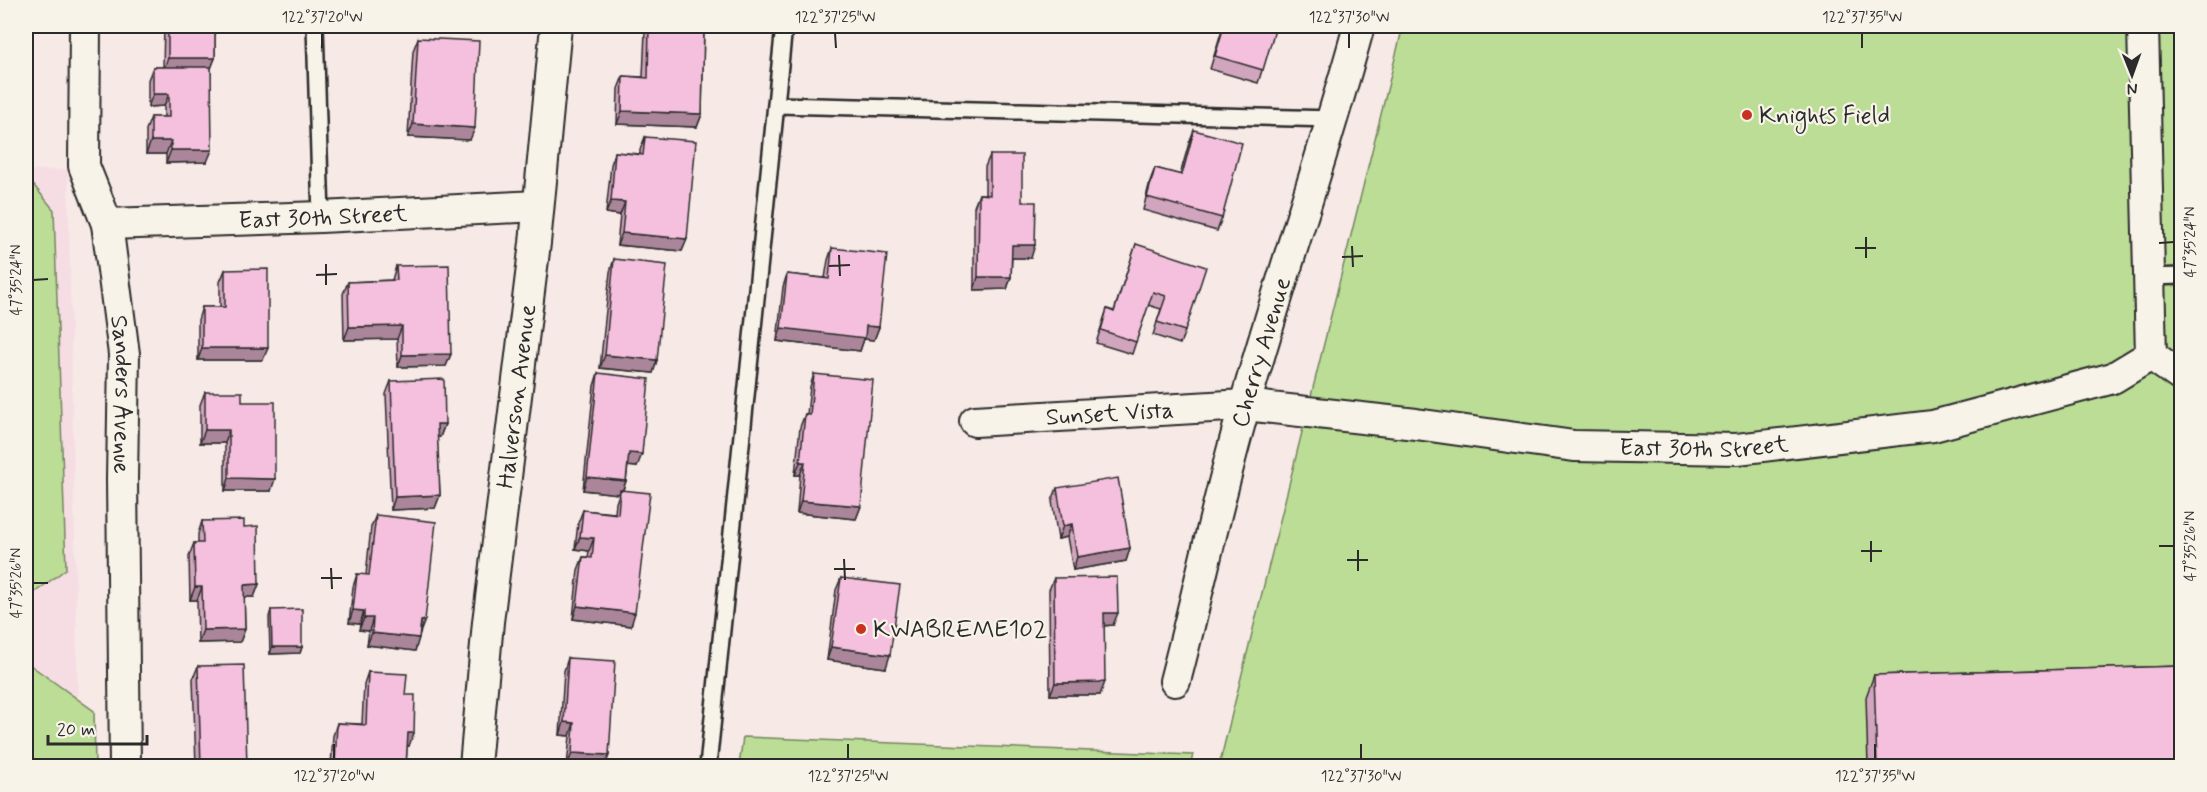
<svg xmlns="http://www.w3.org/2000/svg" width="2207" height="792" font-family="Mynerve,sans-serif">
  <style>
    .built { fill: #f5dde3 }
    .green { fill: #bcdd96; stroke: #748460; stroke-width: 1.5 }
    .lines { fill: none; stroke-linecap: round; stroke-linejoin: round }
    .lane-casing { stroke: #2b2b2b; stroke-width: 20 }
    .street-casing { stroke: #2b2b2b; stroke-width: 34 }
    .lane { stroke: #f7f3e8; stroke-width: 15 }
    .street { stroke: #f7f3e8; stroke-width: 30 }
    .wall { fill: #d2a5be; stroke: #2b2b2b; stroke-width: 1.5 }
    .shaded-wall { fill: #ab869b; stroke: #2b2b2b; stroke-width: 1.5 }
    .building { fill: #f4c0dd; stroke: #2b2b2b; stroke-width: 1.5 }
    .ticks { fill: none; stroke: #2b2b2b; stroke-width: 2 }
    .poi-dot { fill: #c8321e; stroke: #f7f3e8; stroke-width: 2 }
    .labels { text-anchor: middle; stroke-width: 4.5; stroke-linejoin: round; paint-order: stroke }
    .poi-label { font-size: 24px; fill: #2b2b2b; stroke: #f7f3e8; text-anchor: start }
    .street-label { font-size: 24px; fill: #2b2b2b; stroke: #f7f3e8 }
    .neatline { fill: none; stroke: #2b2b2b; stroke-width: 2 }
    .ticks-label { font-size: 15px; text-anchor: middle; fill: #2b2b2b }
  </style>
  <rect width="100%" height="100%" fill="#f6e9e6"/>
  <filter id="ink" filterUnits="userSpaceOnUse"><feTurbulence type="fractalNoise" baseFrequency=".0167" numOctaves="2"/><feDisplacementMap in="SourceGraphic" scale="12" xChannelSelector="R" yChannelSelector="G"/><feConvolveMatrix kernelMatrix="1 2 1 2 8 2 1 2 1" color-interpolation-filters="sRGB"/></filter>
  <g filter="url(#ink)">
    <g class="built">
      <path d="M2180,26h2l-1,280z"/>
      <path d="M26,170h42l11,596h-53z"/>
    </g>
    <g class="green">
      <path d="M1403,26h777l1,740h-962z"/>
      <path d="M26,176l28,34 12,359 -40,30z"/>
      <path d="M26,662l68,49 1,55h-69z"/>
      <path d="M743,737l450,18 -3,11h-451z"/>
    </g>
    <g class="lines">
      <defs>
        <g id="lane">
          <path d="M315,26l6,191"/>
          <path d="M777,105l557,14"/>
          <path d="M2149,277l33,-1"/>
          <path d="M708,766l76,-740"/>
        </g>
        <g id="street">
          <path id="s1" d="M85,26l-1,140 23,58 17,130 -2,125 3,287"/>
          <path d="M2143,26l8,329 31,22"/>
          <path id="s2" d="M107,224l214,-7 217,-11"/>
          <path id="s3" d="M975,421l270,-16 171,19 158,22 163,3 196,-23 180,-48 38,-23"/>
          <path id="s4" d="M1175,681c24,-91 43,-183 69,-273 36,-128 80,-254 115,-382"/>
          <path id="s5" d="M475,766l13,-144 47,-379 21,-217"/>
        </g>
      </defs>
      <use href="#lane" class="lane-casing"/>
      <use href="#street" class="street-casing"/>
      <use href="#lane" class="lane"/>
      <use href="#street" class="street"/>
    </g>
    <g class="wall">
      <path d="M164,26h51v32l-4,10 -4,94 -41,1v-9h-20v-24l5,-13h13v-11l-16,1v-27l5,-13h10z"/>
      <path d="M647,26h57l-2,88 -5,13 -80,-3 1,-35 5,-13 20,1 2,-45z"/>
      <path d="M1223,26h53l-18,57 -48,-14z"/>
      <path d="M418,38l52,102 -62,-3 5,-86z"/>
      <path d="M1194,130l28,88 -5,13 -74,-21 7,-29 5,-13 25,7 9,-32z"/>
      <path d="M645,137l42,102 -5,12 -65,-6 3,-30 -14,-2 5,-48 4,-13 25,2v-4z"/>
      <path d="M990,155l32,47 9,56h-19l-1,19 -4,12 -33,1v-83l5,-13h6v-27z"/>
      <path d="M1136,244l49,87 -5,13 -27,-9 8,-26 -13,-4 -16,49 -36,-11 11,-34 7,2z"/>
      <path d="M832,248l47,79 -5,13 -10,-1 -4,12 -83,-10 6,-54 4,-13 38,4 3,-18z"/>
      <path d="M614,259l43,101 -4,13 -53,-5 10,-96z"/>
      <path d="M396,266l55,88 -5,12 -48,1 -1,-28 -53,1 -1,-46 5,-12 44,-2z"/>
      <path d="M225,270l38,90h-65v-40l4,-13h18v-25z"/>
      <path d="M598,373l39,94 -9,-1 -2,15 -3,9 8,136 -58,-7 5,-49 5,-13h5l1,-6 -14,-2 3,-26 5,-13 32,3 1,-10 3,-9 -36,-4 11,-104z"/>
      <path d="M814,374l47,132 -5,13 -59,-6 3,-38h-5l5,-48 5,-13h2l3,-27z"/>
      <path d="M391,381l54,43 -5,13h-3l3,58 -5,13 -44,2 -5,-116z"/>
      <path d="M205,392l37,10 29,89h-46v-48h-25v-38z"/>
      <path d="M2181,476v290h-313l-2,-69 8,-22 306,-9 -4,-176z"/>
      <path d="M1057,488l73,60 -4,13 -53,9 -6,-33 -9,2 -6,-38z"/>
      <path d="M376,515l44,118 -5,18 -48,-6 2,-14 -10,-1 1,-6 -11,-1 4,-36 4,-13 9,1 5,-48z"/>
      <path d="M202,521l42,6 15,57 -5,13h-10l1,32 -5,13 -42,1 -1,-43h-7l-1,-44 5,-13h4v-9z"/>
      <path d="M841,578l45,90 -59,-8 9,-70z"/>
      <path d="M1054,578l59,47 -9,1 -4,69h-50l-1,-105z"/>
      <path d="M271,610l31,37 -2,6 -30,1 -1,-37z"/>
      <path d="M568,658l41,97 -4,11h-38l3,-30 -10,-1 4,-64z"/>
      <path d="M198,666l49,100h-51l-3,-87z"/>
      <path d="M368,672l37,23 4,51h-2l-1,20h-75l2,-30 4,-13 25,1 2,-40z"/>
    </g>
    <g class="shaded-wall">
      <path d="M168,58h47l-5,13h-47z"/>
      <path d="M153,94h16l-5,12 -16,1z"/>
      <path d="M622,111l80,3 -5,13 -80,-3z"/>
      <path d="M413,124l62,4 -5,12 -62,-3z"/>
      <path d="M151,141h20l-5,13h-20z"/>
      <path d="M171,150h41l-5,12 -41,1z"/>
      <path d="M611,201l14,1 -5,13 -14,-2z"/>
      <path d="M622,233l65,6 -5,12 -65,-6z"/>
      <path d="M1012,245h23l-4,13h-24z"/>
      <path d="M978,277h33l-4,12 -33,1z"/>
      <path d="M402,326l-5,13 -53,1 5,-13z"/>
      <path d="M866,326l13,1 -5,13 -10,-1 -4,12 -83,-10 4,-13z"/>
      <path d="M202,348h66l-5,12h-65z"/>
      <path d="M451,354l-5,12 -48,1 4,-12z"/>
      <path d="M605,355l52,5 -4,13 -53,-5z"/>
      <path d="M437,424h8l-5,13h-8z"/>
      <path d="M205,430h24l-4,13h-25z"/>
      <path d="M629,453l13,1 -5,13 -12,-1z"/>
      <path d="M800,462h5l-5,13h-5z"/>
      <path d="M587,477l39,4 -5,13 -1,-4 -1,4 -36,-4z"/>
      <path d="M229,478l46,1 -4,12h-46z"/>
      <path d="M440,495l-5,13 -44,2 4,-13z"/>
      <path d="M801,501l60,5 -5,13 -59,-6z"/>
      <path d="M1072,524l-5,13 -9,2 5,-13z"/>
      <path d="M580,537l14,1 -5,13 -14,-2z"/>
      <path d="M1130,548l-4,13 -53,9 4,-13z"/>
      <path d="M259,584l-5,13h-15l5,-12z"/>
      <path d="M195,587h7l-5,13h-7z"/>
      <path d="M577,606l58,7 -4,13 -58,-7z"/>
      <path d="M353,610l11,1 -4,13 -11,-1z"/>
      <path d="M1104,613h14l-5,12 -13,1z"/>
      <path d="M364,618h9l-4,13 -10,-1z"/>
      <path d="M425,620l-5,13 1,-12z"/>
      <path d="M245,629l-5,13 -42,1 5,-13z"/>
      <path d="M372,633l47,5 -4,13 -48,-6z"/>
      <path d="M272,647h30l-2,6 -30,1z"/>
      <path d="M831,647l59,8 -4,13 -59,-8z"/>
      <path d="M1105,682l-5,13h-50l5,-12z"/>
      <path d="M564,722l10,1 -4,13 -10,-1z"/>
      <path d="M408,733h6l-5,13 -6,-1z"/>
      <path d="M572,753l37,2 -4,11h-38z"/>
    </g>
    <g class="building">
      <rect x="168" y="26" width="47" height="32"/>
      <path d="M649,26h55l-2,88 -80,-3 1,-35 25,2z"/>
      <path d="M1224,26h52l-13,44 -48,-14z"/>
      <path d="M418,38l61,3 -4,87 -62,-4z"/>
      <path d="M153,67h58l1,83h-41v-9h-20v-24h18v-23h-16z"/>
      <path d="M1194,130l48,13 -20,75 -75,-21 8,-29 27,7z"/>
      <path d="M645,137l51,4 -9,98 -65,-6 3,-31 -14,-1 4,-49 28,3z"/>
      <path d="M990,155h32v47h14l-1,43h-23l-1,32h-33l1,-83 11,1z"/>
      <path d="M1136,244l70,23 -21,64 -28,-9 9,-26 -13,-4 -17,50 -35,-12 6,-21 7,3z"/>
      <path d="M832,248l55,6 -8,73 -13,-1 -1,12 -84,-10 6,-54 42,5z"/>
      <path d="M614,259l53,6 -10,95 -52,-5z"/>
      <path d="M449,265l2,89 -49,1v-29l-53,1 -1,-45 49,-2 -1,-14z"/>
      <path d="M268,269v79h-66v-41h23v-37z"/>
      <path d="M598,373l51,6 -7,75 -13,-1 -3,28 -39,-4z"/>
      <path d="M814,374l59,6 -12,126 -60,-5 4,-39h-5l5,-48 5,1z"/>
      <path d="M444,379l1,45h-8l3,71 -45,2 -4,-116z"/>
      <path d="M205,392h37v10h33v77l-46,-1v-48h-24z"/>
      <path d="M1118,478l12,70 -53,9 -5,-33 -9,2 -6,-38z"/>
      <path d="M620,490l30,3 -15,120 -58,-7 6,-49 9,1 2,-20 -14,-1 3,-27 35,4z"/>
      <path d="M376,515l60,7 -11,98 -4,1 -2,17 -47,-5 1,-15h-9v-7l-11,-1 4,-36 12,1z"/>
      <path d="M244,520v7l14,-1 1,58 -15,1 1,44 -42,1 -1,-43h-7l-1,-44h9l-1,-22z"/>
      <path d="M1117,577l1,36h-14l1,69 -50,1 -1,-105z"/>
      <path d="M841,578l59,7 -10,70 -59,-8z"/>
      <path d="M302,609v38h-30l-1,-37z"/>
      <path d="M568,658l47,3 -6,94 -37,-2 2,-30 -10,-1z"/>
      <path d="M244,665l3,101h-46l-3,-100z"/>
      <path d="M2181,666v100h-304l-3,-91z"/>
      <path d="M368,672l39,2 -2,21h10l-1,38h-6l-2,33h-71l2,-43 29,2z"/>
    </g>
  </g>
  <path class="ticks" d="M322,33v15M835,33l1,15M1349,33v15M1862,33v15M1866,237v21M2159,243l15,-1M1352,246l1,21M1855,248h21M839,255l1,21M1342,257l21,-1M326,264v21M829,266l21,-1M316,275l21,-1M33,280l15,-1M1871,541v21M2159,546h15M1358,550v21M1861,551h21M844,559l1,21M1347,560h21M331,568l1,21M834,569h21M321,578h21M33,583h15M334,744v15M848,744v15M1361,744v15M1875,744v15"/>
  <g class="poi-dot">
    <circle cx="1747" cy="115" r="6"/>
    <circle cx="861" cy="629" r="6"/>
  </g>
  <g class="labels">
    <g class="poi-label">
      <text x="1759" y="123">Knights Field</text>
      <text x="873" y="637">KWABREME102</text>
    </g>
    <g class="street-label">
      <text dy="8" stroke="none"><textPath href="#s2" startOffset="216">East 30th Street</textPath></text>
      <text dy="8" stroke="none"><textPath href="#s4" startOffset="340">Cherry Avenue</textPath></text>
      <text dy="8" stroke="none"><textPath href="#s1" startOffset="374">Sanders Avenue</textPath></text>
      <text dy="8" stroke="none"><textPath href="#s5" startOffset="372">Halverson Avenue</textPath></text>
      <text dy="8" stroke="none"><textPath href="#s3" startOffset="135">Sunset Vista</textPath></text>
      <text dy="8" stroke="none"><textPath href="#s3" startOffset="732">East 30th Street</textPath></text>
    </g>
  </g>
  <rect width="2207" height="792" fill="none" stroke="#f7f3e8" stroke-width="66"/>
  <g transform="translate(2132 75) rotate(179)" stroke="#f7f3e8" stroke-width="4.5" paint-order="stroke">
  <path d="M0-4.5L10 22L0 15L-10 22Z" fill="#2b2b2b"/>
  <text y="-9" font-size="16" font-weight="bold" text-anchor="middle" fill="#2b2b2b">N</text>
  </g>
  <path d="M48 735v9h99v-9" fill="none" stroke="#2b2b2b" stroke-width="3"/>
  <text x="57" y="735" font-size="18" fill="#2b2b2b" stroke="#f7f3e8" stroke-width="4.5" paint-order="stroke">20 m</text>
  <rect x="33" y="33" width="2141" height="726" class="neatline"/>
  <g class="ticks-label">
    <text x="322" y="22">122°37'20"W</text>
    <text x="835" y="22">122°37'25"W</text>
    <text x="1349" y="22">122°37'30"W</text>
    <text x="1862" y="22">122°37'35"W</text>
    <text transform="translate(2190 242) rotate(-90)" y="5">47°35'24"N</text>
    <text transform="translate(16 280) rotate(-90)" y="5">47°35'24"N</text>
    <text transform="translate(2190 546) rotate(-90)" y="5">47°35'26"N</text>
    <text transform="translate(16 583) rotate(-90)" y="5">47°35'26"N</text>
    <text x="334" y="781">122°37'20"W</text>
    <text x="848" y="781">122°37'25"W</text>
    <text x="1361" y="781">122°37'30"W</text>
    <text x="1875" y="781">122°37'35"W</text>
  </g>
</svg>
